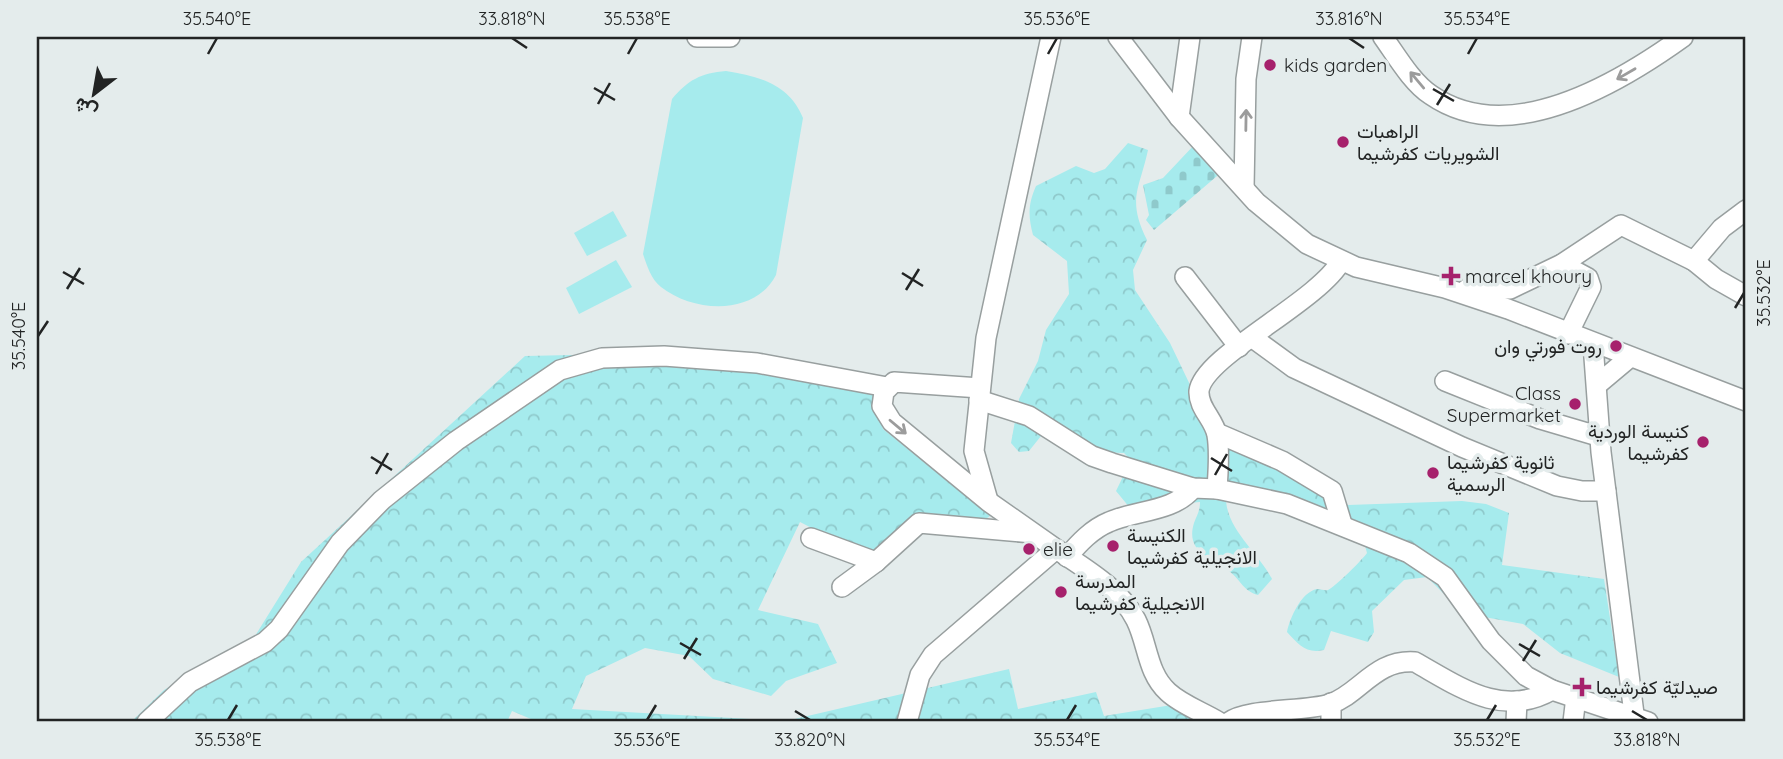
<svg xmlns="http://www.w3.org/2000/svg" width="1783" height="759" font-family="Quicksand,Vazirmatn,sans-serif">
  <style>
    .forest { fill: url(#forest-crowns) }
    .cemetery { fill: url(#cemetery-stones) }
    .pitch { fill: #a6ebed }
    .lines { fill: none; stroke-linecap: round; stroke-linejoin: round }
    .minor-casing { stroke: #989f9f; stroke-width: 22 }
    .minor { stroke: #fff; stroke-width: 19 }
    .oneway { stroke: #9c9c9c }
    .ticks { fill: none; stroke: #222424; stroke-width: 2.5 }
    .poi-dot { fill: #a6216c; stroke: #e4ecec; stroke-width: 2.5 }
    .labels { text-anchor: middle; stroke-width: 7; stroke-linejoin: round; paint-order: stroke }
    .poi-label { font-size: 19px; fill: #222424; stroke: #e4ecec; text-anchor: start }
    .neatline { fill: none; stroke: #222424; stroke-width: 2.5 }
    .ticks-label { font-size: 18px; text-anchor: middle; fill: #222424 }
  </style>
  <defs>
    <pattern id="forest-crowns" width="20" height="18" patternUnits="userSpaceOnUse" patternTransform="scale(1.75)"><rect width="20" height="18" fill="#a6ebed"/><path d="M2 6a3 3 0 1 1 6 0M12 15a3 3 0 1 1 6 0" fill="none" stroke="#8fc9cb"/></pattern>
    <pattern id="cemetery-stones" width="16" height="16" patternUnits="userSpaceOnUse" patternTransform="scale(1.75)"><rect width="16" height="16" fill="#a6ebed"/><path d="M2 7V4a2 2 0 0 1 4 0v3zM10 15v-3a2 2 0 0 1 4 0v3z" fill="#8fc9cb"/></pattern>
  </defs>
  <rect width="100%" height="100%" fill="#e4ecec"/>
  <g class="forest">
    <path d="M1128,143l20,7c-9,41 -21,49 -1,90l-14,30 2,20 35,53 23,48 5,21 143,86 7,7 114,-4 24,3 23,9 -7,52 102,14 15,98 -59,-24 -37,-29 -39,-7 -41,-24 -16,-16 -23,3 -32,31 2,21 -6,10 -37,-11 -7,19c-18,4 -25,-5 -37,-18 3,-14 14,-40 30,-43 4,0 8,2 11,1 6,-2 36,-32 39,-37l-3,-11 -38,-23 -100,-21c0,31 32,54 46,81l-14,16c-15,-4 -17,-15 -29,-24 -18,-14 -44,-19 -35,-48 3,-8 6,-12 6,-21l-70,6 -14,-17 15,-31 -7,-7c-26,1 -49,-20 -75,-27l-20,25 -10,1 -8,-9 8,-44 19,-38 8,-31 23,-36 -2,-33 -34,-26c-5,-19 -5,-31 3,-49l40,-20 18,7 11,-4z"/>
    <path d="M713,352l163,24v27l7,26 107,87 -10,7 -60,-5 -44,43 -76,-39 -42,88 60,14 19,39 -51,18 -15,15 -58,-17 -24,-23 -44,-8 -59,28 -14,33 214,12 223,-52 9,40 78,-17 8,24 80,-13 37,19h-683l-26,-11 -5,11h-376l33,-32 91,-54 46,-74 224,-206z"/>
  </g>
  <path class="cemetery" d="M1196,143l28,27 -70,60 -8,-10 3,-5 -6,-30 20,-7z"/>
  <g class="pitch">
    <path d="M726,71c33,5 64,14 77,47l-27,157c-21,41 -82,38 -115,12 -10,-8 -14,-21 -18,-33l29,-155c16,-19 29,-26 54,-28z"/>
    <path d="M613,211l14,25 -40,20 -13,-23z"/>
    <path d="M616,260l16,27 -53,27 -13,-26z"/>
  </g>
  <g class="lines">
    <defs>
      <g id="minor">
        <path d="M697,37h33"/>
        <path d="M1118,37l61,80 77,85 51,42 49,23 89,21 63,21 238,92"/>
        <path d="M1383,37c13,18 29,46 48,58 78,54 188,-12 252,-58"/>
        <path d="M1179,117l11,-80"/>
        <path d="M1244,188l2,-109 6,-42"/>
        <path d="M1694,261l28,-33 24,-18"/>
        <path d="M1562,264l26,14 3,9 -23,47"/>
        <path d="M1185,277l54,70"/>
        <path d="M1467,289h43l52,-25 59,-39 73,36 22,18 30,17"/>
        <path d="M1253,338l41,30 168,79 95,39 25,5h24"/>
        <path d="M1593,344l8,108 34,270"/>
        <path d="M1445,381l95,38 61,18"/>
        <path d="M1598,384l31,-26"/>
        <path d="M979,400l50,16 63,40 20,7 81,25 24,1 70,15 122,49 36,24 46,64 35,35 26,14 96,32"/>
        <path d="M1217,433l65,28 50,30 10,33"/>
        <path d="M1217,489c1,-17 3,-37 0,-54 -3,-16 -19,-27 -18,-44 4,-35 119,-89 142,-130"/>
        <path d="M987,497l-13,-46 12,-113 65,-301"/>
        <path d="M811,538l65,24 43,-39 113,10"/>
        <path d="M1056,549c28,19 64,39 80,71 12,24 11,53 32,72 14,13 35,20 51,30"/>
        <path d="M1067,557c12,-14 25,-28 42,-35 27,-12 65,-10 84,-34"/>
        <path d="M842,587l34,-25"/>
        <path d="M147,722l43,-40 75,-40 14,-13 61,-86 42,-43 74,-59 104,-71 42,-12 62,-2 93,7 130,24"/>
        <path d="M907,722l13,-47 13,-20 123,-106 -67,-47 -97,-80 -10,-16 2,-14 10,-10 86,6"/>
        <path d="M1229,722c18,-14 75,-10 101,-18 30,-10 45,-45 85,-42 43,24 87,57 137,28"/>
        <path d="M1331,722v-19"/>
        <path d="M1516,722l1,-21"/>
        <path d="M1573,722l3,-25"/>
      </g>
    </defs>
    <use href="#minor" class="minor-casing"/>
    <use href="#minor" class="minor"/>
  </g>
  <defs><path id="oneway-shaft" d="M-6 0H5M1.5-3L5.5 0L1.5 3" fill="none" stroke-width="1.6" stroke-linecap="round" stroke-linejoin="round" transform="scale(1.75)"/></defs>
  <g class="oneway">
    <use href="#oneway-shaft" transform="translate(1626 74) rotate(150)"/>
    <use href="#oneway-shaft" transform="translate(1417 80) rotate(-130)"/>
    <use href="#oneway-shaft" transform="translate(1246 120) rotate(-89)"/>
    <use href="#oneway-shaft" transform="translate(898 427) rotate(40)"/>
  </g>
  <path class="ticks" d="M512,38l15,10M1349,38l15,10M208,54l9,-16M628,54l9,-16M1048,54l9,-16M1468,54l9,-16M594,88l21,12M1433,89l21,12M598,104l12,-21M1437,105l13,-21M63,272l21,12M902,273l21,13M67,289l13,-21M906,290l13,-21M1735,308l9,-15M38,336l10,-15M371,457l21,13M1211,458l21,13M376,474l12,-21M1215,475l12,-21M680,643l21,12M1519,644l21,12M684,659l13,-21M1523,661l13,-21M795,711l15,9M1632,711l15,9M228,720l9,-15M647,720l9,-15M1067,720l9,-15M1487,720l9,-15"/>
  <g class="poi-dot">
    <circle cx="1270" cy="65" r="7"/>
    <circle cx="1343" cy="142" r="7"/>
    <path d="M1447.5 265.5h7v7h7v7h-7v7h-7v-7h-7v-7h7z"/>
    <circle cx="1616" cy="346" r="7"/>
    <circle cx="1575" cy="404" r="7"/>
    <circle cx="1703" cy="442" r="7"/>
    <circle cx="1433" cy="473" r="7"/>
    <circle cx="1113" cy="546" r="7"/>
    <circle cx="1029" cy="549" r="7"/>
    <circle cx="1061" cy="592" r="7"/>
    <path d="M1578.5 676.5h7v7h7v7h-7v7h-7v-7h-7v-7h7z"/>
  </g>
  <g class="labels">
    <g class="poi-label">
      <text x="1284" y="72">kids garden</text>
      <text x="1357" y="138">الراهبات<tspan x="1357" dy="22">الشويريات كفرشيما</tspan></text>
      <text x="1465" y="283">marcel khoury</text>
      <text x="1602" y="353" text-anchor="end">روت فورتي وان</text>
      <text x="1561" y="400" text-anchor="end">Class<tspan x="1561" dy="22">Supermarket</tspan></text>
      <text x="1689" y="438" text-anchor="end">كنيسة الوردية<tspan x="1689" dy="22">كفرشيما</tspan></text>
      <text x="1447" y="469">ثانوية كفرشيما<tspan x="1447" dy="22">الرسمية</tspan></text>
      <text x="1127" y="542">الكنيسة<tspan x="1127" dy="22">الانجيلية كفرشيما</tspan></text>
      <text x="1043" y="556">elie</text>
      <text x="1075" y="588">المدرسة<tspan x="1075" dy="22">الانجيلية كفرشيما</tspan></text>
      <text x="1596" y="694">صيدليّة كفرشيما</text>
    </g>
  </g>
  <rect width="1783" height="759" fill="none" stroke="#e4ecec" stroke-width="77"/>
  <g transform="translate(94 94) rotate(211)" stroke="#e4ecec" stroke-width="5" paint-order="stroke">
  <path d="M0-5L12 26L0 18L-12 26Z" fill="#222424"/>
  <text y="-10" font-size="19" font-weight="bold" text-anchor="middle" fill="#222424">ش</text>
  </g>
  <rect x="38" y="38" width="1706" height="682" class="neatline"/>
  <g class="ticks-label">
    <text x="217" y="25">35.540°E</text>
    <text x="512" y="25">33.818°N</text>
    <text x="637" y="25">35.538°E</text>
    <text x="1057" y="25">35.536°E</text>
    <text x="1349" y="25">33.816°N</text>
    <text x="1477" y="25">35.534°E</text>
    <text transform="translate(1764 293) rotate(-90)" y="6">35.532°E</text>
    <text transform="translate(19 336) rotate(-90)" y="6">35.540°E</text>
    <text x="228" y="746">35.538°E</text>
    <text x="647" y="746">35.536°E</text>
    <text x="810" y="746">33.820°N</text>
    <text x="1067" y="746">35.534°E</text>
    <text x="1487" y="746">35.532°E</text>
    <text x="1647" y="746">33.818°N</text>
  </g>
</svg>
